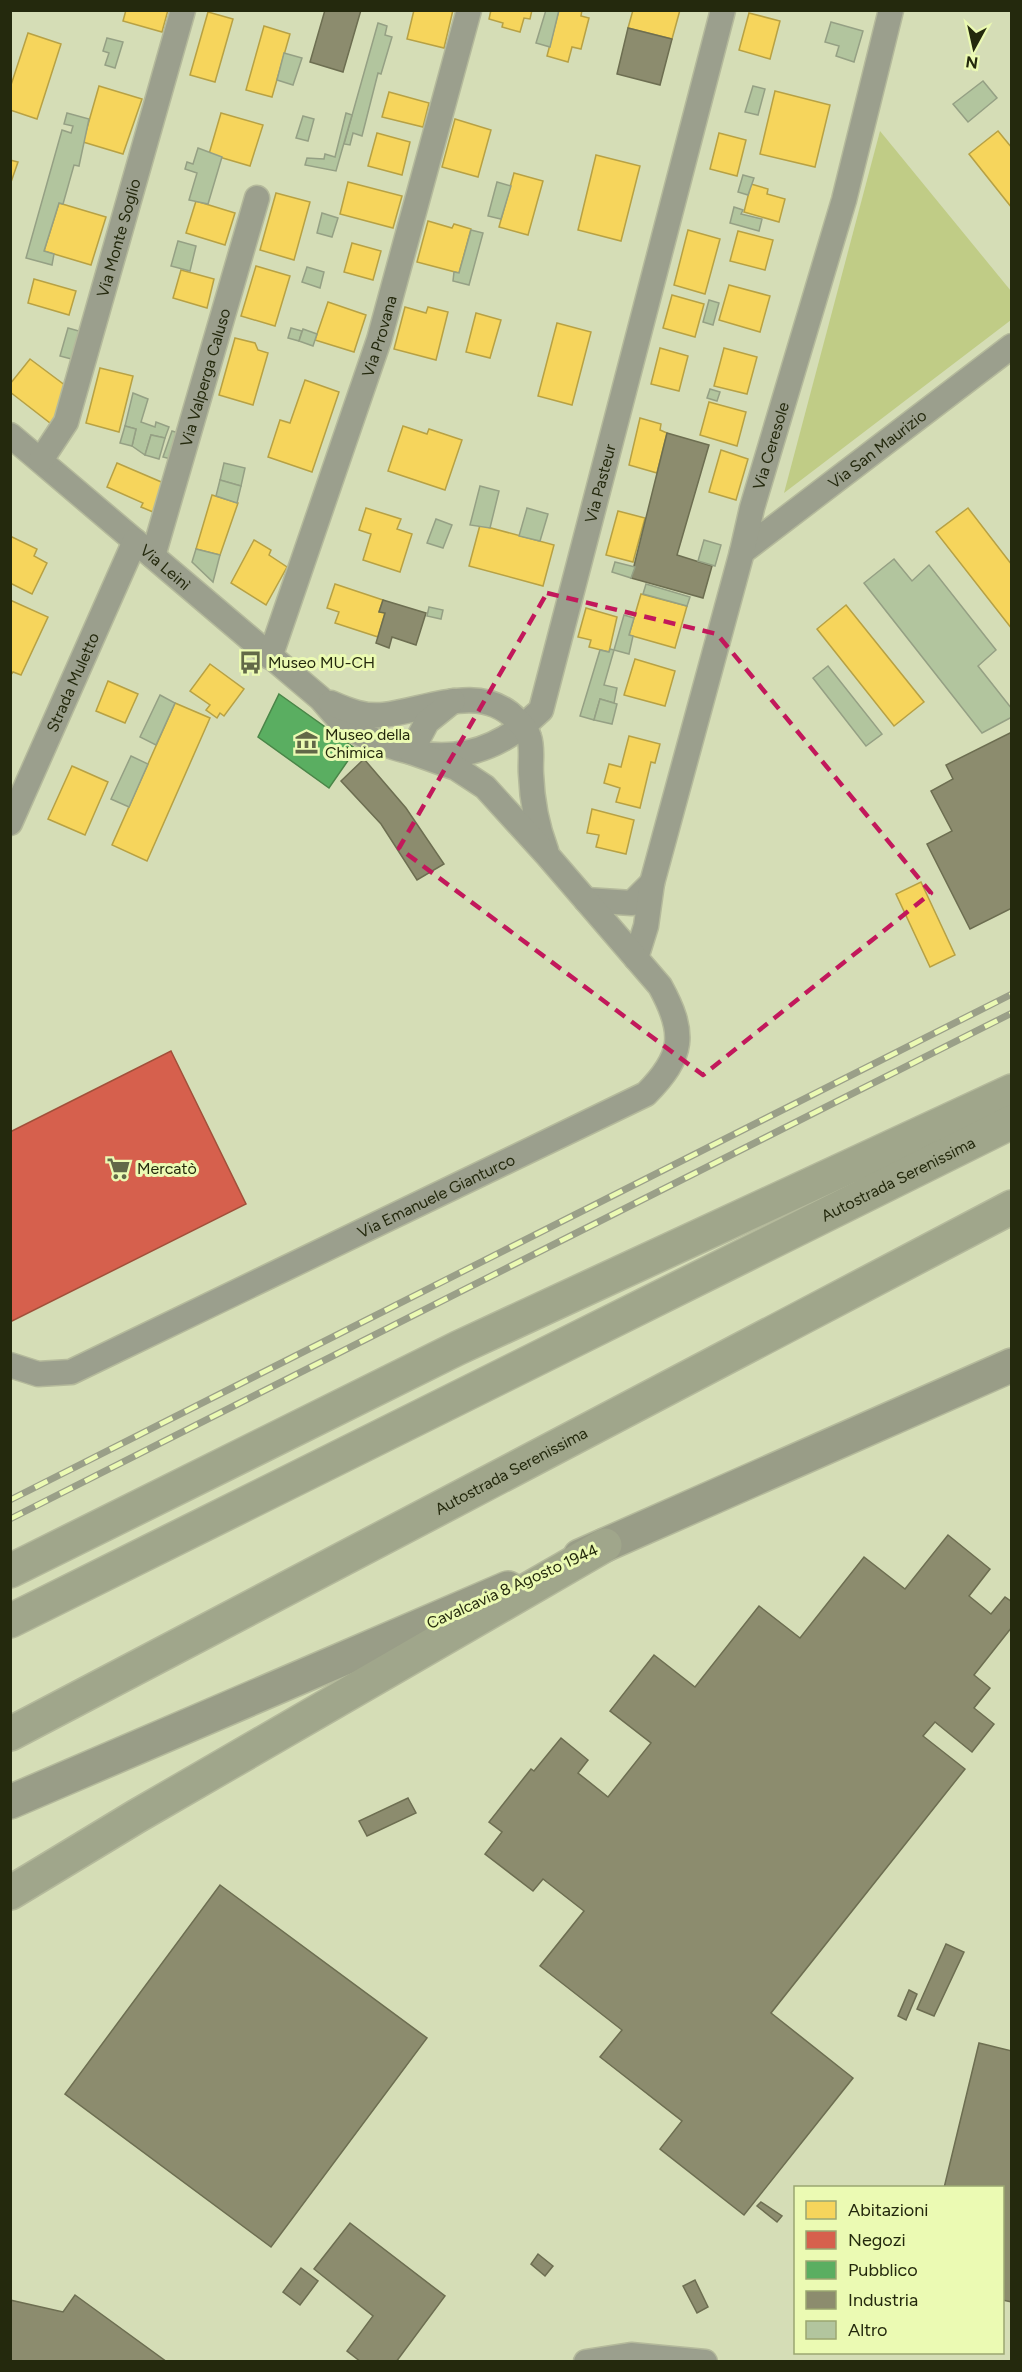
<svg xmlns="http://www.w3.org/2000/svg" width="1022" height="2372" font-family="Figtree,sans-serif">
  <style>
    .green { fill: #c0cc86 }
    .homes { fill: #f6d55c; stroke: #b7a144; stroke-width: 1.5 }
    .shops { fill: #d6604d; stroke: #a1503a; stroke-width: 1.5 }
    .public { fill: #5aae61; stroke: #4a8648; stroke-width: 1.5 }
    .industry { fill: #8c8c6e; stroke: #6d6e51; stroke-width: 1.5 }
    .building { fill: #b2c59e; stroke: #95a084; stroke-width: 1.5 }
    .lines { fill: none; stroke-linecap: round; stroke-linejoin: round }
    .street-casing { stroke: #b4b99b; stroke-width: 27 }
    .secondary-casing { stroke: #b4b99b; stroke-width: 36 }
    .highway-casing { stroke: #b4b99b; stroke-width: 36 }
    .street { stroke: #9b9f8d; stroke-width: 24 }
    .secondary { stroke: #999d87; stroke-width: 33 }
    .highway { stroke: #a0a68b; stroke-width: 33 }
    .rail-casing { stroke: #9a9f88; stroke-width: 7 }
    .rail { stroke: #ebfab3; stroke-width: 4.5; stroke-dasharray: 14; stroke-linecap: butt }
    .marked { fill: none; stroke: #c2185b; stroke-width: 4.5; stroke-dasharray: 12 8; stroke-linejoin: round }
    .labels { text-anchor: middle; stroke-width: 6; stroke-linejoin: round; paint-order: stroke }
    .street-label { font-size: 16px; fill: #24290d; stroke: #ebfab3 }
    .poi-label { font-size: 16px; fill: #24290d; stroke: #ebfab3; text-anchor: start }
  </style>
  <rect width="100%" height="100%" fill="#d5ddb6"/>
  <path class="green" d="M880,131l131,160v29l-227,173z"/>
  <g class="homes">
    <path d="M126,10h42l-6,22 -39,-11z"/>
    <path d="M414,10h39l-9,38 -37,-9z"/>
    <path d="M491,10h41l-2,9 -6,-1 -4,14 -18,-5 1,-4 -14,-4z"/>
    <path d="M559,10h23l-1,6 8,2 -8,31 -9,-2 -4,15 -21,-6z"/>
    <path d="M633,10h47l-8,29 -44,-11z"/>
    <path d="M208,12l25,7 -18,63 -25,-7z"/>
    <path d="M749,13l31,8 -10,38 -31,-9z"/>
    <path d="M264,26l26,8 -18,63 -26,-7z"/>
    <path d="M28,33l33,11 -24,75 -27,-9v-22z"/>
    <path d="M99,86l43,13 -19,55 -40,-12z"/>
    <path d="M775,91l55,14 -15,62 -55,-13z"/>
    <path d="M389,92l40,11 -6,24 -41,-10z"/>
    <path d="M221,113l42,12 -13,41 -41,-12z"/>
    <path d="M455,119l36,11 -13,47 -36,-10z"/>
    <path d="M998,131l14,17v60l-43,-54z"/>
    <path d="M377,133l33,9 -8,33 -34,-9z"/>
    <path d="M719,133l27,7 -9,36 -27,-7z"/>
    <path d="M596,155l44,11 -19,75 -43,-11z"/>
    <path d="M10,160l8,2 -8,23z"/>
    <path d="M514,173l29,8 -15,54 -29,-8z"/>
    <path d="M348,182l54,14 -9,32 -53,-14z"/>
    <path d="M751,184l17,5 -1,5 18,5 -6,23 -35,-10z"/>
    <path d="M276,193l34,9 -16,58 -34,-10z"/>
    <path d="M196,201l39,12 -10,32 -39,-12z"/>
    <path d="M59,203l47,14 -15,48 -47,-14z"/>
    <path d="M428,221l24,7 2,-4 17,5 -12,44 -42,-11z"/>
    <path d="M688,230l32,9 -15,55 -31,-9z"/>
    <path d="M738,231l35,9 -8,30 -35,-9z"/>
    <path d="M352,243l29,8 -8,29 -29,-8z"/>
    <path d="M256,266l34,10 -15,50 -34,-10z"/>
    <path d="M181,270l33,9 -7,29 -34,-10z"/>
    <path d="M34,279l42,12 -7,24 -41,-12z"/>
    <path d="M729,285l41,11 -10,36 -41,-12z"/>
    <path d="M672,295l32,9 -9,33 -32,-9z"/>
    <path d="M328,302l38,13 -12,37 -39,-12z"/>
    <path d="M405,307l21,6 2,-6 20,5 -12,48 -42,-11z"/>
    <path d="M476,313l25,7 -11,38 -24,-6z"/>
    <path d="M557,323l34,9 -19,73 -34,-9z"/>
    <path d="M235,338l20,5 3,7 10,3 -15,52 -34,-10z"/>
    <path d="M660,348l28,8 -9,35 -28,-7z"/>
    <path d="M724,348l33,9 -10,37 -33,-8z"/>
    <path d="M30,359l40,30 -16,37 -44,-34v-8z"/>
    <path d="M100,368l33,8 -14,56 -33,-9z"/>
    <path d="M305,380l34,12 -27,80 -44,-15 12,-37 10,3z"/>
    <path d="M709,402l37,10 -9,34 -37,-11z"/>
    <path d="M640,418l21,6 -1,6 7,3 -10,40 -28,-8z"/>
    <path d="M403,426l24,8 2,-5 33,11 -17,50 -57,-19z"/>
    <path d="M721,450l27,9 -12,41 -27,-8z"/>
    <path d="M117,463l49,21 -13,28 -12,-5 2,-4 -36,-16z"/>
    <path d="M212,495l26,8 -18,52 -24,-6z"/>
    <path d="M366,508l35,11 -4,10 15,5 -12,38 -37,-12 8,-26 -12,-4z"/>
    <path d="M968,508l44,57v64l-76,-97z"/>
    <path d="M618,511l27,7 -12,44 -27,-7z"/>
    <path d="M480,525l74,20 -11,41 -74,-20z"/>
    <path d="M10,536l27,13 -3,7 13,7 -15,31 -22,-11z"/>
    <path d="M254,540l17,10 -2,5 18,12 -21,38 -35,-22z"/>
    <path d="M335,584l48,16 -4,12 6,1 -7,24 -43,-14 4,-11 -12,-4z"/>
    <path d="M641,594l46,12 -12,42 -46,-13z"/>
    <path d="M10,600l38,17 -27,58 -8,-3 -3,4z"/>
    <path d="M846,605l78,97 -30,24 -77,-97z"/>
    <path d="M586,608l31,9 -8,35 -20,-5 2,-7 -13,-3z"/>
    <path d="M635,659l40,12 -10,35 -41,-11z"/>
    <path d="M210,664l34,25 -20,27 -4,-3 -3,5 -11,-8 4,-5 -20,-14z"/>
    <path d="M108,681l30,13 -13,29 -29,-12z"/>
    <path d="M175,703l35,15 -63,143 -35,-16z"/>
    <path d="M629,736l31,8 -5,19 -4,-1 -11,46 -24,-6 4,-14 -16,-5 5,-19 12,3z"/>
    <path d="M72,766l36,16 -23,53 -37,-16z"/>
    <path d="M592,809l42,11 -8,34 -30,-7 3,-12 -12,-2z"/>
    <path d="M921,882l34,73 -25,12 -34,-73z"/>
  </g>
  <path class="shops" d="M171,1051l75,153 -236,118v-190z"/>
  <path class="public" d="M279,694l77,55 -27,39 -71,-51z"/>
  <g class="industry">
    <path d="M325,10h36l-18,62 -33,-10z"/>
    <path d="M628,28l44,11 -12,46 -43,-11z"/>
    <path d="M667,433l42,12 -32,110 35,11 -9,32 -72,-20z"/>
    <path d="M383,600l43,13 -10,32 -24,-8 -3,11 -13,-5 9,-30 -6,-1z"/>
    <path d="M1012,732v176l-42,21 -43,-85 25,-13 -21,-40 22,-12 -7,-14z"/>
    <path d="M364,759l42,49 38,56 -27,16 -36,-56 -40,-43z"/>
    <path d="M948,1535l42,34 -21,27 22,18 14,-17 7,5v25l-38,48 16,13 -16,20 20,16 -22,28 -37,-30 -12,14 42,33 -194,244 82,65 -109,137 -84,-66 22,-28 -82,-64 22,-27 -82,-64 44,-55 -41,-32 -10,12 -48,-37 17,-22 -13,-10 42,-53 3,2 27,-33 27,22 -10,13 30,24 43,-54 -41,-32 44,-56 41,32 64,-81 41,32 64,-81 41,32z"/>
    <path d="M408,1798l8,15 -49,23 -8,-15z"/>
    <path d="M220,1885l207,153 -156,209 -206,-153z"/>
    <path d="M946,1944l18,8 -30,64 -17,-7z"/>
    <path d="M909,1990l8,4 -11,26 -8,-4z"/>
    <path d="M979,2043l33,8v251l-10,-2v-112h-58z"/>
    <path d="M761,2202l21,14 -5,6 -20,-16z"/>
    <path d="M350,2223l95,73 -49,66h-35l-14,-11 26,-35 -59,-47z"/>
    <path d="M538,2254l15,12 -8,10 -14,-12z"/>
    <path d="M301,2268l17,13 -18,24 -17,-13z"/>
    <path d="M695,2280l13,27 -11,6 -14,-27z"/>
    <path d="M75,2295l92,67h-157v-62l53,12z"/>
  </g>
  <g class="building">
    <path d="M546,10h13l-9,37 -14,-4z"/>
    <path d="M831,22l32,9 -9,31 -18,-6 3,-10 -14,-4z"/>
    <path d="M378,23l9,3 -2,9 7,2 -11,37 -3,-1 -16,63 -9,-3 -3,12 -6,-1z"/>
    <path d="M107,38l16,4 -8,26 -10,-3 4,-12 -6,-2z"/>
    <path d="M284,53l18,5 -9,27 -16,-5z"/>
    <path d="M983,81l14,17 -29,24 -15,-18z"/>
    <path d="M753,86l12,3 -7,26 -13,-3z"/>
    <path d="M67,113l22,6 -10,47 -5,-1 -11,39 -4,-1 -15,48 10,3 -2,11 -26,-7 36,-128 9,3 2,-7 -9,-2z"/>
    <path d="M346,113l6,2 -16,56 -31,-6 2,-7 17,1 1,-5 10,3z"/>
    <path d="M303,116l11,3 -6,22 -12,-3z"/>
    <path d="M198,148l24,9 -14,47 -19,-4 8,-27 -12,-4 2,-7 6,2z"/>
    <path d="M743,175l11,3 -6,17 -10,-3z"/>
    <path d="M497,182l14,4 -10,33 -13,-3z"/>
    <path d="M734,207l9,3 -2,4 21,5 -3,12 -29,-8z"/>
    <path d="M322,213l16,5 -6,19 -15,-4z"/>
    <path d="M471,230l12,3 -14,52 -16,-4 1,-9 5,1z"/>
    <path d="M178,241l18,5 -6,25 -19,-5z"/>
    <path d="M307,267l17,5 -4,16 -18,-6z"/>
    <path d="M709,300l10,3 -6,22 -10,-3z"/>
    <path d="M68,328l18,5 -7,28 -19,-5z"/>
    <path d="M291,328l11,3 -3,10 -11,-3z"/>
    <path d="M303,329l14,5 -4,12 -14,-5z"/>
    <path d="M710,389l10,3 -3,9 -10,-3z"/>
    <path d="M133,393l15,6 -7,23 14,5 1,-5 13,5 -4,11 -14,-3 -6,20 -13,-9 4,-17 -11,-3z"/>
    <path d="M125,426l11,3 -4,17 -12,-3z"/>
    <path d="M172,431l10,3 -7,26 -12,-3z"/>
    <path d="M151,435l14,3 -6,21 -14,-4z"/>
    <path d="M224,463l21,5 -4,18 -21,-6z"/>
    <path d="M220,480l21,6 -4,17 -21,-7z"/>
    <path d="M480,486l19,5 -9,37 -20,-3z"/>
    <path d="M527,508l21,6 -8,27 -21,-5z"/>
    <path d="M436,519l16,6 -9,23 -16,-5z"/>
    <path d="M704,540l17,5 -6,21 -17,-5z"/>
    <path d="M196,549l24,6 -7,27 -21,-20z"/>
    <path d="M894,559l18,22 17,-16 67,85 -18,16 34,43v8l-30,16 -118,-150z"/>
    <path d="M615,562l20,5 -4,11 -19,-6z"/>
    <path d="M646,584l44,13 -3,9 -44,-12z"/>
    <path d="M429,607l14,3 -2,9 -14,-3z"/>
    <path d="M624,615l10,3 -5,17 4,1 -4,18 -15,-4z"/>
    <path d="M610,649l4,1 -10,35 13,3 -3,15 -14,-4 -6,21 -14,-4 20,-66 9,2z"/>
    <path d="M828,666l54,68 -16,12 -53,-68z"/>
    <path d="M160,695l15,8 -19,42 -16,-8z"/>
    <path d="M600,699l17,5 -5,20 -18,-4z"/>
    <path d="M131,756l17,8 -19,43 -18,-8z"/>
  </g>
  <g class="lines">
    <defs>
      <g id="street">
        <path id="s1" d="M10,435l310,263c7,7 13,16 21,23 11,10 27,17 41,22 61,24 112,13 159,-33l182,-700"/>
        <path id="s2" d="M41,460l25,-38 117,-412"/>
        <path id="s3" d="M742,552l270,-206"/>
        <path id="s4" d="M153,556l104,-358"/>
        <path id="s5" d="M270,657l109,-317 90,-330"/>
        <path d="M331,703c18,8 34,14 53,12 43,-5 96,-33 132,4 5,5 11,10 13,18 4,11 1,25 2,37 1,27 5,50 15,76"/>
        <path id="s6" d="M10,823l125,-282"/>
        <path d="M586,900l46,3 20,-20"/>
        <path id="s7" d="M636,958l10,-32 6,-43 90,-331 10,-44 92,-308 47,-190"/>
        <path id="s8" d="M10,1365l28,9 33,-2 575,-278c38,-38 40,-61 14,-108l-113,-131 -62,-68 -29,-19 -45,-16 16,-30 26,-21"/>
        <path d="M586,2362l45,-7 74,7"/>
      </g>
      <g id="secondary">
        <path d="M580,1556l432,-191"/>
        <path d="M10,1802l498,-214"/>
      </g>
      <g id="highway">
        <path d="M10,1571l448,-223 554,-257"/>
        <path id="s9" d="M10,1621l1002,-499"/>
        <path id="s10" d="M10,1734l1002,-527"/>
        <path d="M10,1893l127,-77 468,-271"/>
      </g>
    </defs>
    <use href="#street" class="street-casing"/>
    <use href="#secondary" class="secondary-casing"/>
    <use href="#highway" class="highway-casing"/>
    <use href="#street" class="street"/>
    <use href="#secondary" class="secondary"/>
    <use href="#highway" class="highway"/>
    <defs>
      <g id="rail">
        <path d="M10,1500l1002,-506"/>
        <path d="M10,1519l1002,-506"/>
      </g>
    </defs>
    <use href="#rail" class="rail-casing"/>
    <use href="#rail" class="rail"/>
  </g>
  <path class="marked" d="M547,593l170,41 214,259 -228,182 -304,-227z"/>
  <defs>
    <symbol id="bus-bare" viewBox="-9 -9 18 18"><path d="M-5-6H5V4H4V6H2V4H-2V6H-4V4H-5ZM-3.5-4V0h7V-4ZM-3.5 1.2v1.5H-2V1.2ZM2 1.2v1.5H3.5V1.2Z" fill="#626848" stroke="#ebfab3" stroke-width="2.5" paint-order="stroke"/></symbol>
    <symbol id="museum-bare" viewBox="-9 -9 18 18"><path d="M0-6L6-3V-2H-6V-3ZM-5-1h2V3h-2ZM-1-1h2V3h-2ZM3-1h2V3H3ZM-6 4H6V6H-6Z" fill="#626848" stroke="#ebfab3" stroke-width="2.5" paint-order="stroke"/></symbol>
    <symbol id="supermarket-bare" viewBox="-9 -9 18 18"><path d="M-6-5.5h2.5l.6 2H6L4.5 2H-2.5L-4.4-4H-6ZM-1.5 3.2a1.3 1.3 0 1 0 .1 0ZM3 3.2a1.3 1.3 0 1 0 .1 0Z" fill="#626848" stroke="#ebfab3" stroke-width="2.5" paint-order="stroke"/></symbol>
  </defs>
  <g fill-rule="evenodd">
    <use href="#bus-bare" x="234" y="646" width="33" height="33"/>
    <use href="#museum-bare" x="290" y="726" width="33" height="33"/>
    <use href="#supermarket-bare" x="102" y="1152" width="33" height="33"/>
  </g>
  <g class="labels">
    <g class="street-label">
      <text dy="6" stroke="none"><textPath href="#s2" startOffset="237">Via Monte Soglio</textPath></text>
      <text dy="6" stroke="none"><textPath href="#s5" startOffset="339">Via Provana</textPath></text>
      <text dy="6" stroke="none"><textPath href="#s4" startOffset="186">Via Valperga Caluso</textPath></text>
      <text dy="6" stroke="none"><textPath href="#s7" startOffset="530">Via Ceresole</textPath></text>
      <text dy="6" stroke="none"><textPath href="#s3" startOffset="170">Via San Maurizio</textPath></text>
      <text dy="6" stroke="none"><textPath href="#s1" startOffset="892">Via Pasteur</textPath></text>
      <text dy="6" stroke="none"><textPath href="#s1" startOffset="204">Via Leinì</textPath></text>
      <text dy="6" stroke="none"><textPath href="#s6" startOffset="154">Strada Muletto</textPath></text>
      <text dy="6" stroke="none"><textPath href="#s9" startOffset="992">Autostrada Serenissima</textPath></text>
      <text dy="6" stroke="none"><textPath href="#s8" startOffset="468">Via Emanuele Gianturco</textPath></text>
      <text dy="6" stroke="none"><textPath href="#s10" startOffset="566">Autostrada Serenissima</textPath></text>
      <text transform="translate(512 1586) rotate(-24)" y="6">Cavalcavia 8 Agosto 1944</text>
    </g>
    <g class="poi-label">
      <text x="268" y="668">Museo MU-CH</text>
      <text x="325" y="740">Museo della<tspan x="325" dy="18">Chimica</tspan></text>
      <text x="137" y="1174">Mercatò</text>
    </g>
  </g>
  <rect width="1022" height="2372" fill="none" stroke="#24290d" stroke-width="24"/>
  <rect x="794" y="2186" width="210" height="168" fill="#ebfab3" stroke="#9ba671" stroke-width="1.5"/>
  <rect x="806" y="2201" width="30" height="18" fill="#f6d55c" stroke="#9ba671" stroke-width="1.5"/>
  <text x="848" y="2216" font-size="18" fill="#24290d">Abitazioni</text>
  <rect x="806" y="2231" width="30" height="18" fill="#d6604d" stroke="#9ba671" stroke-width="1.5"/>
  <text x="848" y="2246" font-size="18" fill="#24290d">Negozi</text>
  <rect x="806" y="2261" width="30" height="18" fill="#5aae61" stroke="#9ba671" stroke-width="1.5"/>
  <text x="848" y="2276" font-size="18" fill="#24290d">Pubblico</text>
  <rect x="806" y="2291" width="30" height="18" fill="#8c8c6e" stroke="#9ba671" stroke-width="1.5"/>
  <text x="848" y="2306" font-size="18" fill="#24290d">Industria</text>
  <rect x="806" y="2321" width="30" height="18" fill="#b2c59e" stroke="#9ba671" stroke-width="1.5"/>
  <text x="848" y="2336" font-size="18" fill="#24290d">Altro</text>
  <g transform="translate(974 48) rotate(188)" stroke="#ebfab3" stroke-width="4.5" paint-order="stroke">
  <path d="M0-4.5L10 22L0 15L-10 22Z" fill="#24290d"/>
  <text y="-9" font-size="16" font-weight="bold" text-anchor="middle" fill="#24290d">N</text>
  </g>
</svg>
